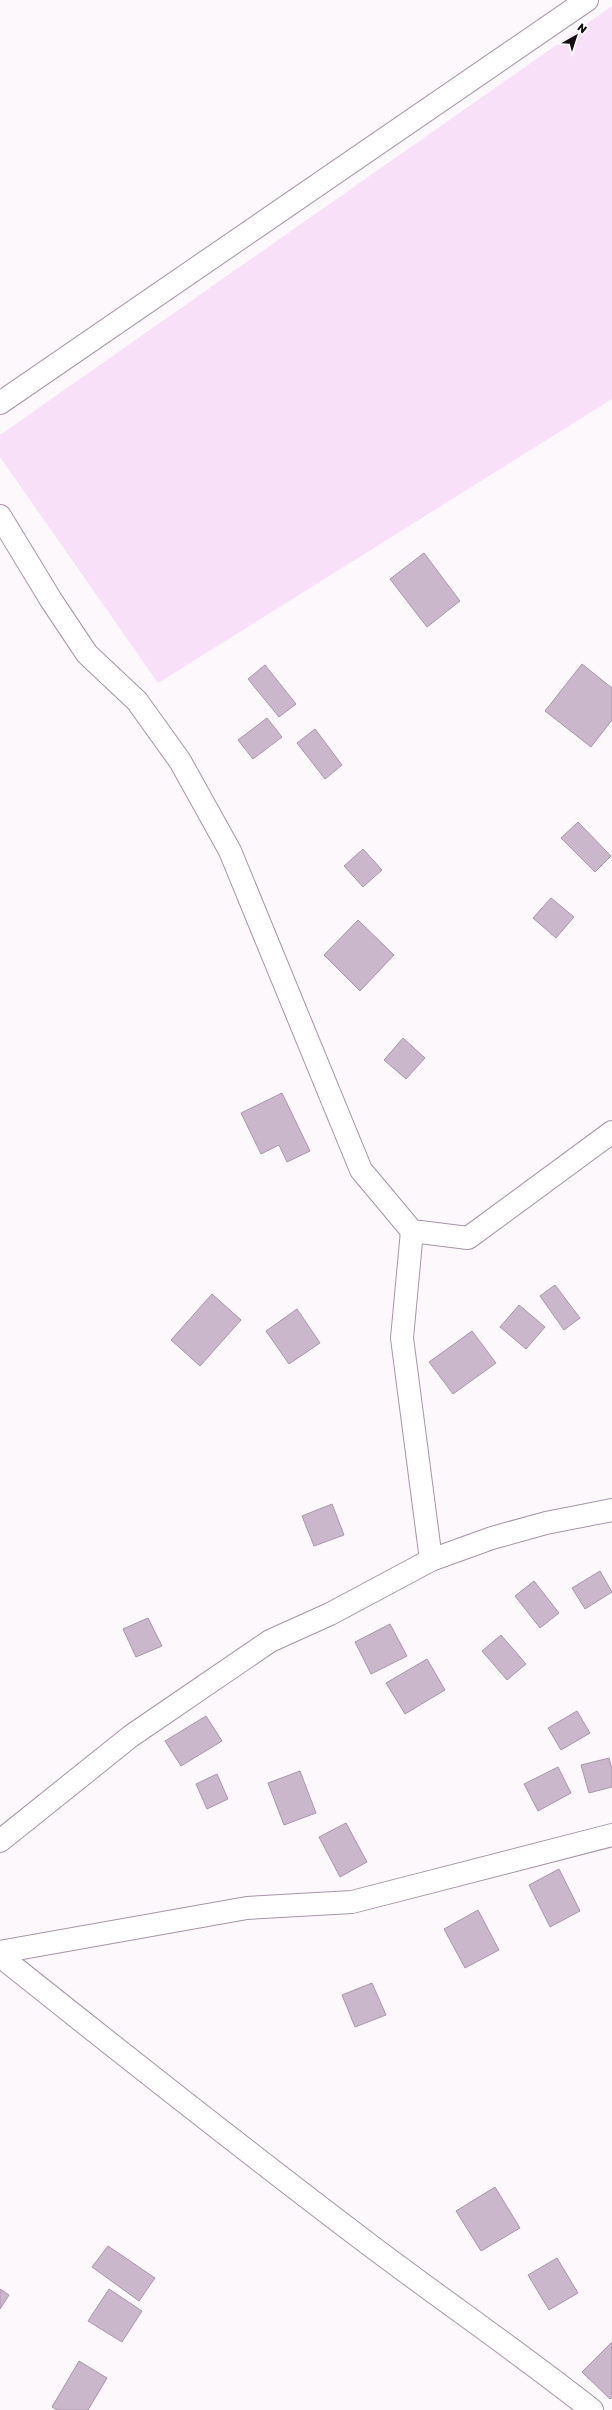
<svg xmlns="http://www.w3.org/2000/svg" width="612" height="2410" font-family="'Golos Text',sans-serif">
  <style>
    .green { fill: #f8e0f9 }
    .building { fill: #cbb7cc; stroke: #aa96ab }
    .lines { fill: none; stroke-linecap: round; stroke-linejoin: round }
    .minor-casing { stroke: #a894a9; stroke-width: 24 }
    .minor { stroke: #fff; stroke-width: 22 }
  </style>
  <rect width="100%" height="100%" fill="#fcf8fc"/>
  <path class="green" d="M612,6v393l-454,284 -158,-226v-22z"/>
  <g class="building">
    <path d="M424,553l36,48 -33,26 -37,-48z"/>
    <path d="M582,664l30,24v32l-21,27 -46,-36z"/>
    <path d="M265,665l31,39 -17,13 -31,-38z"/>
    <path d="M267,718l15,19 -29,22 -15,-19z"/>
    <path d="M315,729l27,36 -17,14 -28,-36z"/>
    <path d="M578,822l33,34 -16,16 -34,-34z"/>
    <path d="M363,849l19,21 -19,17 -19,-21z"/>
    <path d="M551,898l23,19 -18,21 -23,-20z"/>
    <path d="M358,920l36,35 -34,36 -36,-36z"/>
    <path d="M403,1038l22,20 -19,21 -22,-19z"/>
    <path d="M282,1093l28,58 -23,11 -8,-17 -18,9 -20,-41z"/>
    <path d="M555,1285l25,33 -16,12 -24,-34z"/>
    <path d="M212,1294l29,26 -41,46 -29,-26z"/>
    <path d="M519,1305l26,22 -19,22 -26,-22z"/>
    <path d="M297,1309l23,34 -31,21 -23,-33z"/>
    <path d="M472,1331l24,32 -43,31 -24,-32z"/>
    <path d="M332,1504l12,31 -30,11 -12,-30z"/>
    <path d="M600,1571l12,21 -27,17 -13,-21z"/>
    <path d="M534,1581l25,32 -19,15 -25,-32z"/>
    <path d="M148,1618l14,28 -26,11 -13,-28z"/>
    <path d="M390,1624l17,32 -36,18 -16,-32z"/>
    <path d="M501,1635l25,29 -19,16 -25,-29z"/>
    <path d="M427,1659l18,31 -40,24 -19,-31z"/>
    <path d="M577,1711l13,22 -29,17 -13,-22z"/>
    <path d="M206,1716l16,25 -41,25 -16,-25z"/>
    <path d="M609,1758l3,11v18l-23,6 -8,-28z"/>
    <path d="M558,1767l13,26 -33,18 -14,-27z"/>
    <path d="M300,1771l16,42 -32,12 -16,-42z"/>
    <path d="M217,1774l11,25 -21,10 -11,-25z"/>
    <path d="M346,1823l21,39 -27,15 -21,-40z"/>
    <path d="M559,1869l21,42 -30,16 -21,-42z"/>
    <path d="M478,1910l21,40 -34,18 -21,-39z"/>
    <path d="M372,1983l14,32 -31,12 -13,-32z"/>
    <path d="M495,2187l25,41 -39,23 -25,-40z"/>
    <path d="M108,2246l47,32 -16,23 -47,-34z"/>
    <path d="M557,2258l21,35 -29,17 -21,-35z"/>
    <path d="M0,2289l9,6 -9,14z"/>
    <path d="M109,2289l33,22 -20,31 -34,-21z"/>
    <path d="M612,2342v55l-2,2 -28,-27z"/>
    <path d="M79,2361l28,17 -19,32h-31l-5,-3z"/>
  </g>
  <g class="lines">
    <defs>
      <g id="minor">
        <path d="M0,403l587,-403"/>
        <path d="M0,516l51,84 36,54 50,47 43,60 50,90 131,319 51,61 56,7 144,-106"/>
        <path d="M412,1231l-10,107 29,222"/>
        <path d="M0,1841l131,-105 139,-95 60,-27 101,-54 61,-22 54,-15 66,-13"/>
        <path d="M0,1952l247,-44 105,-6 260,-67"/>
        <path d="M0,1956c124,99 248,197 375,293 72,54 146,105 217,161"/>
      </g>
    </defs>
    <use href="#minor" class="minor-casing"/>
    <use href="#minor" class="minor"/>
  </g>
  <g transform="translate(576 36) rotate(39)" stroke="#ffffff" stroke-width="3" paint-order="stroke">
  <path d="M0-3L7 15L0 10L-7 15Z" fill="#140d15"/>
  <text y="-6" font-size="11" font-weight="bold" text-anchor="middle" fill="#140d15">N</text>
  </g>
</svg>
